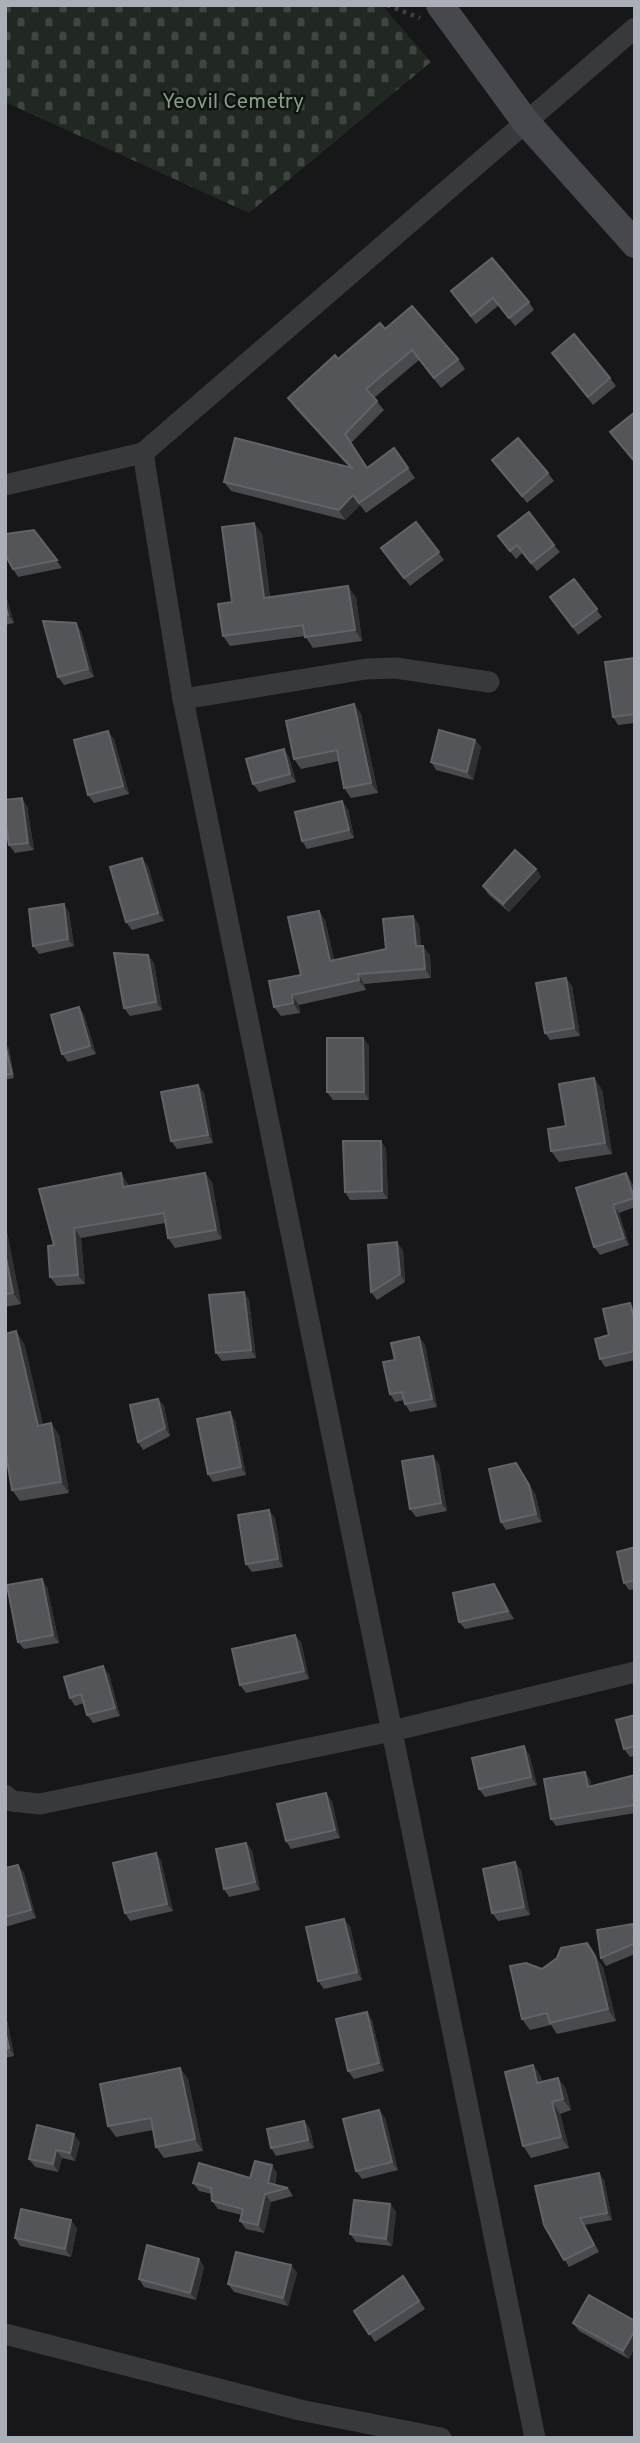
<svg xmlns="http://www.w3.org/2000/svg" width="640" height="2443" font-family="Overpass,sans-serif">
  <style>
    .cemetery { fill: url(#cemetery-stones) }
    .lines { fill: none; stroke-linecap: round; stroke-linejoin: round }
    .path { stroke: #3e4044; stroke-width: 4.5; stroke-dasharray: 3.5 5; stroke-linecap: butt }
    .street { stroke: #38393d; stroke-width: 21 }
    .secondary { stroke: #46484d; stroke-width: 28 }
    .wall { fill: #484a4d }
    .shaded-wall { fill: #303133 }
    .building { fill: #535559; stroke: #606368; stroke-width: 2 }
    .labels { text-anchor: middle; stroke-width: 5; stroke-linejoin: round; paint-order: stroke }
    .park-label { font-size: 21px; fill: #82a182; stroke: #121214 }
  </style>
  <defs>
    <pattern id="cemetery-stones" width="16" height="16" patternUnits="userSpaceOnUse" patternTransform="scale(1.75)"><rect width="16" height="16" fill="#212821"/><path d="M2 7V4a2 2 0 0 1 4 0v3zM10 15v-3a2 2 0 0 1 4 0v3z" fill="#3f453f"/></pattern>
  </defs>
  <rect width="100%" height="100%" fill="#171719"/>
  <path class="cemetery" d="M5,5h377l49,57 -182,151 -244,-111z"/>
  <g class="lines">
    <path class="path" d="M387,5l33,13"/>
    <g class="street">
      <path d="M5,485l138,-32"/>
      <path d="M183,699l183,-30 30,-1 93,14"/>
      <path d="M5,1795l7,6 28,3 352,-73 243,-59"/>
      <path d="M5,2334l295,76 141,28"/>
      <path d="M535,2438l-352,-1739 -40,-246 492,-425"/>
    </g>
    <path class="secondary" d="M440,5l85,116 110,123"/>
  </g>
  <g class="wall">
    <path d="M451,291l78,11 5,8 -19,16 -16,-21 -23,19z"/>
    <path d="M385,329l73,30 7,10 -24,19 -22,-28 -45,38 10,12 -33,33 17,25 26,-20 21,30 -49,35 -6,-8 -15,15 -114,-29 -7,-9 125,-15 -54,-59 -7,-10 50,-39z"/>
    <path d="M552,353l58,25 6,8 -23,19z"/>
    <path d="M492,460l56,13 6,8 -27,22z"/>
    <path d="M416,522l28,38 -34,26 -29,-38z"/>
    <path d="M34,530l28,38 -44,9 -5,-8z"/>
    <path d="M262,534l8,63h86l6,44 -49,7 -8,-12 -75,10 -7,-10 9,-34z"/>
    <path d="M498,536l56,9 6,7 -23,19 -15,-18 -6,6z"/>
    <path d="M574,579l28,38 -24,18 -28,-38z"/>
    <path d="M5,593l9,30 -9,2z"/>
    <path d="M81,631l13,46 -30,8 -6,-8z"/>
    <path d="M635,658v65l-17,2 -5,-8z"/>
    <path d="M354,704l7,10 17,79 -27,5 -7,-10 -5,-27 -38,8 -7,-10z"/>
    <path d="M114,739l15,55 -35,9 -6,-8z"/>
    <path d="M475,740l6,7 -8,33 -37,-10 -5,-8z"/>
    <path d="M289,757l7,25 -37,10 -6,-8z"/>
    <path d="M27,806l7,44 -19,3 -6,-8z"/>
    <path d="M348,809l6,29 -47,11 -5,-8z"/>
    <path d="M148,866l16,55 -32,9 -6,-8z"/>
    <path d="M536,869l5,8 -32,35 -21,-18 -5,-8z"/>
    <path d="M69,912l5,34 -35,8 -6,-8z"/>
    <path d="M413,916l6,9 2,21 9,9 1,23 -67,6 2,6 -67,15 1,8 -19,3 -7,-9 27,-32 24,-55 9,40 52,-11z"/>
    <path d="M148,955l6,8 8,47 -32,6 -6,-8z"/>
    <path d="M566,978l6,8 8,50 -30,4 -5,-7z"/>
    <path d="M79,1007l5,8 12,39 -28,8 -6,-8z"/>
    <path d="M363,1038l6,8v54h-36l-6,-8z"/>
    <path d="M5,1044l4,4 5,30 -9,2z"/>
    <path d="M594,1078l8,12 10,64 -53,8 -8,-11z"/>
    <path d="M198,1085l6,8 9,50 -36,6 -6,-8z"/>
    <path d="M381,1141l5,8 2,50 -38,1 -5,-8z"/>
    <path d="M626,1173l5,8 4,10v16l-16,6 10,32 -29,10 -6,-8z"/>
    <path d="M127,1182l1,4 84,-4 10,57 -47,9 -7,-10 -3,-15 -84,15 4,46 -28,2 -7,-9 4,-32z"/>
    <path d="M5,1222l16,82 -16,3z"/>
    <path d="M403,1250l2,32 -28,18 -6,-8z"/>
    <path d="M244,1292l5,8 7,58 -34,3 -6,-8z"/>
    <path d="M635,1309v51l-30,7 -5,-8z"/>
    <path d="M419,1337l6,8 12,62 -27,5 -5,-8 -1,-4 -9,2 -5,-8 5,-34z"/>
    <path d="M24,1343l19,82 8,-2 8,12 10,58 -49,8 -8,-11z"/>
    <path d="M158,1399l6,7 6,30 -27,14 -5,-8z"/>
    <path d="M235,1420l11,55 -33,7 -5,-8z"/>
    <path d="M439,1464l8,47 -31,6 -6,-8z"/>
    <path d="M535,1493l7,29 -36,8 -5,-8z"/>
    <path d="M275,1518l8,49 -31,5 -6,-8z"/>
    <path d="M635,1547v42l-6,1 -5,-7z"/>
    <path d="M47,1587l12,56 -35,6 -6,-7z"/>
    <path d="M499,1592l15,27 -49,10 -6,-7z"/>
    <path d="M295,1635l6,7 8,37 -63,14 -6,-8z"/>
    <path d="M109,1674l11,42 -27,7 -6,-8 -3,-12 -9,3 -5,-8z"/>
    <path d="M635,1715v41l-5,1 -6,-8z"/>
    <path d="M529,1754l8,31 -52,12 -6,-8z"/>
    <path d="M635,1775v38l-79,13 -5,-7 39,-40 1,7z"/>
    <path d="M332,1801l8,37 -49,11 -5,-8z"/>
    <path d="M246,1843l6,8 8,39 -31,7 -5,-8z"/>
    <path d="M156,1853l5,8 12,50 -43,10 -5,-8z"/>
    <path d="M18,1865l6,8 12,45 -31,9v-59z"/>
    <path d="M521,1870l9,45 -32,6 -6,-8z"/>
    <path d="M350,1926l12,54 -38,9 -6,-8z"/>
    <path d="M635,1929v25l-29,12 -5,-8z"/>
    <path d="M603,1967l13,54 -59,13 -6,-9 -21,5 -8,-11 20,-50z"/>
    <path d="M5,2010l9,46 -9,2z"/>
    <path d="M372,2020l12,51 -30,8 -6,-8z"/>
    <path d="M533,2065l8,12 1,5 16,-4 8,11 5,21 -11,4 9,34 -38,10 -8,-12z"/>
    <path d="M180,2068l8,11 15,72 -39,7 -8,-11 -3,-17 -37,7 -8,-11z"/>
    <path d="M379,2110l6,8 13,52 -36,9 -6,-8z"/>
    <path d="M304,2121l6,8 4,19 -38,8 -5,-8z"/>
    <path d="M80,2142l-5,19 -13,-3 -4,14 -23,-5 -6,-8z"/>
    <path d="M277,2173l-2,12 13,3 5,8 -22,6 -7,31 -18,-4 -6,-8 2,-6 -24,-6 -6,-8v-7l-13,-3 -6,-8 57,-5z"/>
    <path d="M604,2180l8,40 -27,5 14,27 -30,15 -25,-42z"/>
    <path d="M390,2204l6,8 -4,34 -36,-4 -6,-8z"/>
    <path d="M77,2228l-6,29 -51,-11 -5,-8z"/>
    <path d="M199,2259l5,8 -8,33 -52,-13 -5,-8z"/>
    <path d="M291,2265l6,8 -9,33 -54,-14 -6,-8z"/>
    <path d="M403,2276l22,33 -50,33 -21,-31z"/>
    <path d="M589,2295l40,64 -50,-28 -6,-8z"/>
  </g>
  <g class="shaded-wall">
    <path d="M353,495l7,10 -15,15 -6,-10z"/>
    <path d="M254,523l8,11 9,74 -7,-10z"/>
    <path d="M348,586l8,11 6,44 -7,-11z"/>
    <path d="M5,593l9,30 -6,-8 -3,-11z"/>
    <path d="M76,623l5,8 13,46 -6,-8z"/>
    <path d="M354,704l7,10 17,79 -7,-10z"/>
    <path d="M108,731l6,8 15,55 -6,-8z"/>
    <path d="M475,740l6,7 -8,33 -6,-8z"/>
    <path d="M284,749l5,8 7,25 -6,-8z"/>
    <path d="M22,798l5,8 7,44 -6,-7z"/>
    <path d="M342,801l6,8 6,29 -5,-8z"/>
    <path d="M142,858l6,8 16,55 -6,-8z"/>
    <path d="M536,869l5,8 -32,35 -6,-8z"/>
    <path d="M64,904l5,8 5,34 -6,-7z"/>
    <path d="M319,911l6,9 12,51 -7,-10z"/>
    <path d="M413,916l6,9 3,31 -6,-10z"/>
    <path d="M423,946l7,9 1,23 -6,-9z"/>
    <path d="M148,955l6,8 8,47 -6,-8z"/>
    <path d="M358,974l6,10 2,6 -7,-10z"/>
    <path d="M566,978l6,8 8,50 -6,-8z"/>
    <path d="M292,995l7,10 1,8 -7,-10z"/>
    <path d="M79,1007l5,8 12,39 -6,-8z"/>
    <path d="M363,1038l6,8v54l-5,-8z"/>
    <path d="M6,1044l3,4 5,30 -2,-4z"/>
    <path d="M594,1078l8,12 10,64 -7,-11z"/>
    <path d="M198,1085l6,8 9,50 -5,-8z"/>
    <path d="M381,1141l5,8 2,50 -6,-8z"/>
    <path d="M121,1173l6,9 3,14 -7,-9z"/>
    <path d="M205,1173l7,9 10,57 -6,-9z"/>
    <path d="M626,1173l5,8 4,10v9z"/>
    <path d="M613,1205l6,8 10,32 -5,-7z"/>
    <path d="M5,1222l16,82 -8,-11 -8,-40z"/>
    <path d="M74,1228l7,10 4,46 -7,-9z"/>
    <path d="M397,1242l6,8 2,32 -5,-8z"/>
    <path d="M244,1292l5,8 7,58 -5,-8z"/>
    <path d="M630,1303l5,6v13z"/>
    <path d="M16,1331l8,12 22,94 -8,-11z"/>
    <path d="M419,1337l6,8 12,62 -5,-8z"/>
    <path d="M158,1399l6,7 6,30 -5,-8z"/>
    <path d="M230,1412l5,8 11,55 -5,-8z"/>
    <path d="M51,1423l8,12 10,58 -8,-11z"/>
    <path d="M433,1456l6,8 8,47 -6,-8z"/>
    <path d="M516,1463l19,30 7,29 -6,-8z"/>
    <path d="M269,1510l6,8 8,49 -5,-8z"/>
    <path d="M42,1579l5,8 12,56 -6,-8z"/>
    <path d="M494,1584l5,8 15,27 -6,-8z"/>
    <path d="M295,1635l6,7 8,37 -5,-8z"/>
    <path d="M103,1666l6,8 11,42 -5,-8z"/>
    <path d="M524,1746l5,8 8,31 -6,-8z"/>
    <path d="M585,1772l5,7 3,15 -5,-7z"/>
    <path d="M326,1793l6,8 8,37 -5,-8z"/>
    <path d="M246,1843l6,8 8,39 -5,-8z"/>
    <path d="M156,1853l5,8 12,50 -6,-7z"/>
    <path d="M515,1862l6,8 9,45 -6,-8z"/>
    <path d="M18,1865l6,8 12,45 -5,-8z"/>
    <path d="M344,1919l6,7 12,54 -5,-8z"/>
    <path d="M587,1943l16,24 13,54 -8,-12z"/>
    <path d="M5,2010l9,46 -5,-8 -4,-18z"/>
    <path d="M367,2012l5,8 12,51 -5,-8z"/>
    <path d="M533,2065l8,12 4,17 -8,-11z"/>
    <path d="M180,2068l8,11 15,72 -8,-12z"/>
    <path d="M558,2078l8,11 5,21 -8,-11z"/>
    <path d="M552,2102l8,12 9,34 -8,-11z"/>
    <path d="M379,2110l6,8 13,52 -6,-8z"/>
    <path d="M304,2121l6,8 4,19 -6,-8z"/>
    <path d="M74,2134l6,8 -5,19 -5,-8z"/>
    <path d="M56,2150l6,8 -4,14 -5,-8z"/>
    <path d="M272,2165l5,8 -4,18 -5,-8z"/>
    <path d="M599,2173l5,7 8,40 -5,-7z"/>
    <path d="M265,2194l6,8 -7,31 -6,-8z"/>
    <path d="M390,2204l6,8 -4,34 -6,-7z"/>
    <path d="M71,2220l6,8 -6,29 -6,-8z"/>
    <path d="M199,2259l5,8 -8,33 -6,-7z"/>
    <path d="M291,2265l6,8 -9,33 -5,-8z"/>
    <path d="M635,2330v18l-6,11 -6,-8z"/>
  </g>
  <g class="building">
    <path d="M492,258l37,44 -20,16 -16,-20 -22,18 -20,-25z"/>
    <path d="M412,306l46,53 -24,19 -22,-28 -46,39 11,12 -32,33 22,34 27,-20 14,20 -49,35 -6,-8 -14,15 -115,-28 11,-44 117,30 -64,-70 47,-43 3,4 42,-36 5,6z"/>
    <path d="M574,334l36,44 -22,19 -36,-44z"/>
    <path d="M635,412v50l-25,-30z"/>
    <path d="M518,438l30,35 -26,23 -30,-36z"/>
    <path d="M529,512l25,33 -23,18 -14,-18 -7,6 -12,-15z"/>
    <path d="M416,522l23,30 -35,26 -23,-30z"/>
    <path d="M254,523l10,75 84,-12 7,44 -50,7 -2,-12 -80,11 -5,-32 14,-2 -10,-75z"/>
    <path d="M34,530l23,30 -44,9 -8,-15v-20z"/>
    <path d="M574,579l23,30 -24,18 -23,-30z"/>
    <path d="M5,604l3,11 -3,1z"/>
    <path d="M43,621l33,2 12,46 -30,8z"/>
    <path d="M635,658v56l-22,3 -8,-55z"/>
    <path d="M354,704l17,79 -27,5 -7,-38 -43,9 -8,-38z"/>
    <path d="M439,730l36,10 -8,32 -36,-10z"/>
    <path d="M108,731l15,55 -35,9 -14,-55z"/>
    <path d="M284,749l6,25 -37,10 -7,-25z"/>
    <path d="M22,798l6,45 -19,2 -4,-27v-18z"/>
    <path d="M342,801l7,29 -47,11 -7,-29z"/>
    <path d="M515,850l21,19 -33,35 -20,-18z"/>
    <path d="M142,858l16,55 -32,9 -16,-55z"/>
    <path d="M64,904l4,35 -35,7 -4,-37z"/>
    <path d="M319,911l11,50 56,-12 -3,-30 30,-3 3,30h7l2,23 -67,5 1,6 -67,15 1,8 -19,4 -5,-26 32,-6 -13,-58z"/>
    <path d="M114,953l34,2 8,47 -32,6z"/>
    <path d="M566,978l8,50 -29,5 -9,-50z"/>
    <path d="M79,1007l11,39 -28,8 -11,-39z"/>
    <path d="M327,1038h36l1,54h-37z"/>
    <path d="M5,1044l7,30 -7,1z"/>
    <path d="M594,1078l11,65 -54,8 -3,-22 18,-3 -7,-42z"/>
    <path d="M198,1085l10,50 -37,6 -10,-49z"/>
    <path d="M343,1141h38l1,50 -37,1z"/>
    <path d="M121,1173l2,14 82,-14 11,57 -48,8 -4,-25 -90,15 4,47 -28,2 -2,-31 6,-1 -15,-56z"/>
    <path d="M626,1173l8,25 -21,7 11,33 -30,9 -18,-59z"/>
    <path d="M397,1242l3,32 -29,18 -3,-47z"/>
    <path d="M5,1253l8,40 -8,1z"/>
    <path d="M244,1292l7,58 -35,3 -7,-58z"/>
    <path d="M630,1303l5,19v29l-35,8 -5,-20 14,-4 -6,-26z"/>
    <path d="M16,1331l22,95 13,-3 10,59 -49,8 -7,-42v-114z"/>
    <path d="M419,1337l13,62 -27,5 -3,-12 -12,2 -7,-32 12,-2 -4,-17z"/>
    <path d="M158,1399l7,29 -27,14 -8,-37z"/>
    <path d="M230,1412l11,55 -33,7 -11,-55z"/>
    <path d="M433,1456l8,47 -31,6 -8,-48z"/>
    <path d="M516,1463l13,22 7,29 -35,8 -12,-53z"/>
    <path d="M269,1510l9,49 -32,5 -8,-49z"/>
    <path d="M635,1547v33l-11,3 -7,-31z"/>
    <path d="M42,1579l11,56 -35,7 -11,-57z"/>
    <path d="M494,1584l14,27 -49,11 -6,-29z"/>
    <path d="M295,1635l9,36 -64,14 -8,-36z"/>
    <path d="M103,1666l12,42 -28,7 -6,-21 -11,4 -6,-21z"/>
    <path d="M635,1715v31l-11,3 -8,-29z"/>
    <path d="M524,1746l7,31 -52,12 -7,-31z"/>
    <path d="M585,1772l3,15 47,-12v20h-2l2,4v6l-84,14 -7,-40z"/>
    <path d="M326,1793l9,37 -49,11 -9,-37z"/>
    <path d="M246,1843l9,39 -31,7 -8,-40z"/>
    <path d="M156,1853l11,51 -42,9 -12,-50z"/>
    <path d="M515,1862l9,45 -32,6 -9,-44z"/>
    <path d="M18,1865l13,45 -26,7v-49z"/>
    <path d="M344,1919l13,53 -39,9 -12,-54z"/>
    <path d="M632,1924l3,7v12l-34,15 -4,-28z"/>
    <path d="M587,1943l8,13 13,53 -58,14 -3,-10 -25,6 -12,-53 16,-3 16,6 15,-11 4,-10z"/>
    <path d="M367,2012l12,51 -31,8 -12,-52z"/>
    <path d="M5,2030l4,18 -4,1z"/>
    <path d="M533,2065l4,18 21,-5 5,21 -11,3 9,35 -38,9 -18,-74z"/>
    <path d="M180,2068l15,71 -39,8 -5,-29 -43,8 -8,-42z"/>
    <path d="M379,2110l13,52 -36,9 -13,-52z"/>
    <path d="M304,2121l4,19 -37,8 -4,-19z"/>
    <path d="M37,2125l37,9 -4,19 -14,-3 -3,14 -24,-5z"/>
    <path d="M255,2161l17,4 -4,18 20,5 -23,6 -7,31 -18,-4 3,-12 -31,-8 -1,-13 -18,-5 6,-20 51,15z"/>
    <path d="M599,2173l8,40 -27,5 14,27 -30,15 -20,-35 -9,-39z"/>
    <path d="M354,2200l36,4 -4,35 -36,-5z"/>
    <path d="M21,2209l50,11 -6,29 -50,-11z"/>
    <path d="M147,2245l52,14 -9,34 -51,-14z"/>
    <path d="M236,2252l55,13 -8,33 -55,-14z"/>
    <path d="M403,2276l16,25 -50,33 -15,-23z"/>
    <path d="M589,2295l46,26v9l-12,21 -50,-28z"/>
  </g>
  <g class="labels">
    <g class="park-label">
      <text x="233" y="108">Yeovil Cemetry</text>
    </g>
  </g>
  <rect width="640" height="2443" fill="none" stroke="#aaafb8" stroke-width="14"/>
</svg>
